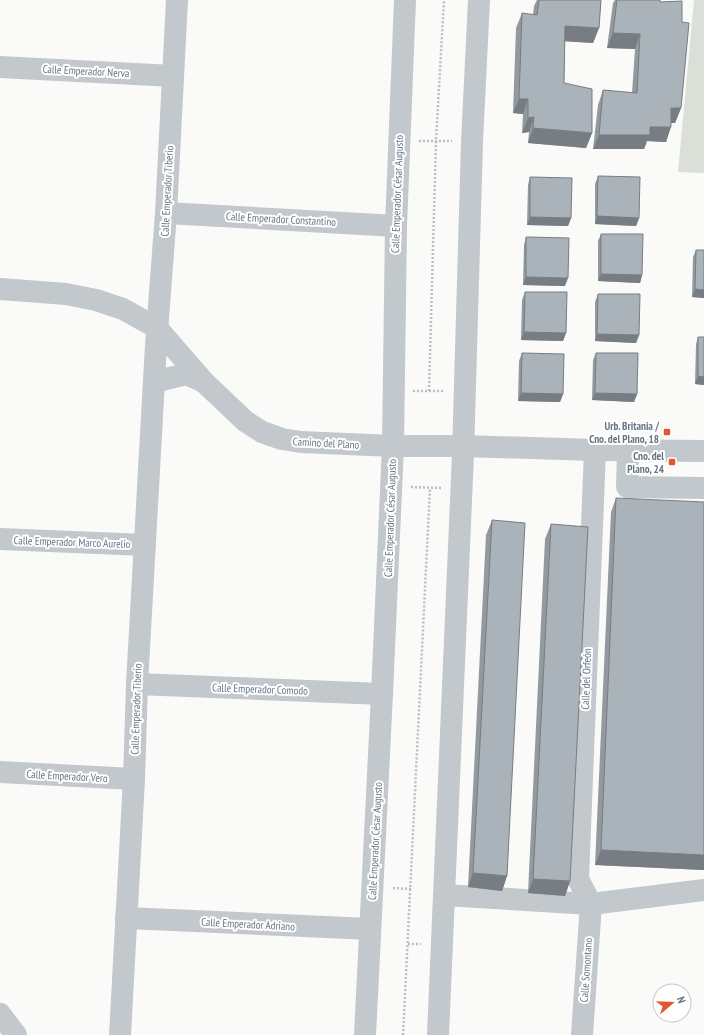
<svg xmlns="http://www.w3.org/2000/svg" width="704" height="1035" font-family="'PT Sans Narrow',sans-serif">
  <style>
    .green { fill: #dadfd7 }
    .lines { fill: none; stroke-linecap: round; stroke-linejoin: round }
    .path { stroke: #bbbfc2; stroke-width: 2.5; stroke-dasharray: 2 2; stroke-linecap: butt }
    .minor { stroke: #c3c8cc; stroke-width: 22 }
    .wall { fill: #929a9f }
    .shaded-wall { fill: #777d82 }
    .building { fill: #aab3b9; stroke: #777d82 }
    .poi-dot { fill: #e4572e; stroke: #fff; stroke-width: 1.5 }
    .labels { text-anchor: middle; stroke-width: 4; stroke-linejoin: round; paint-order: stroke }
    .street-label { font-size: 11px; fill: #657683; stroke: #fff }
    .poi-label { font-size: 11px; font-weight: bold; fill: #657683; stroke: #fff; text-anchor: end }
  </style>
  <rect width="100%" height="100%" fill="#fafaf8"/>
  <path class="green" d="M694,0h10v173l-26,-1z"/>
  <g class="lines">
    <g class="path">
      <path d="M419,141h33"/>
      <path d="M413,391h31"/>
      <path d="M429,391l7,-250 8,-141"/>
      <path d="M411,487l31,1"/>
      <path d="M393,888l18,1"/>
      <path d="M408,944h13"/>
      <path d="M403,1035l27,-547"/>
    </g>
    <g class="minor">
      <path d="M0,67l173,9"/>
      <path d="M166,213l230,13"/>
      <path d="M0,289l66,5 30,6 27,9 34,19 47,54 41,39 17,11 20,7 19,3 92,4h70l132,4 109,1"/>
      <path d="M154,382l32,-8 18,8"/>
      <path d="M628,450l-1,37 77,1"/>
      <path d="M0,539l145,6"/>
      <path d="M137,684l245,10"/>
      <path d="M0,772l134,7"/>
      <path d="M444,895l147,9 113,-14"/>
      <path d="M591,904l-13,-25 17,-429"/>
      <path d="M126,918l244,11"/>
      <path d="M0,1014l16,21"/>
      <path d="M120,1035l14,-256 3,-95 19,-339 10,-132 11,-213"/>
      <path d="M365,1035l17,-341 11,-248 3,-220 9,-226"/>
      <path d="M438,1035l25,-581 9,-312 7,-142"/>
      <path d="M582,1035l9,-131"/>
    </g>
  </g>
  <g class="wall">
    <path d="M537,0h64l-2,28 -6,15 -28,-2 -1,42 28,50 -6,15 -58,-5 1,-11 -7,1 1,-19 -10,-1 3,-85 6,-15 11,2 1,-9z"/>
    <path d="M615,0h45l21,108 -6,15h-4l-5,19 -19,-1 -3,8h-51l5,-44 5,-15 29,3 3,-44 -28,-1 6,-45z"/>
    <path d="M598,176l41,42 -3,8 -41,-2v-40z"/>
    <path d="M530,177l41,41 -3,8 -41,-1 1,-40z"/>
    <path d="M601,234l41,41 -2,8 -42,-2v-40z"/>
    <path d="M526,237l39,49 -42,-1 1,-40z"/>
    <path d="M696,250h8v48l-12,-1 1,-40z"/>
    <path d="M525,292l41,41 -3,8 -42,-1 1,-40z"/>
    <path d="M598,294l41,41 -3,8 -41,-2v-39z"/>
    <path d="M698,337l6,48 -9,-1 1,-40z"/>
    <path d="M522,353l41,41 -3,8 -42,-1 1,-40z"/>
    <path d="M596,353l41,41 -3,8 -42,-2 1,-40z"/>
    <path d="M616,498l88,372 -109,-5 16,-353z"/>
    <path d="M492,520l15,356 -5,15 -34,-4 18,-352z"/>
    <path d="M551,524l19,357 -5,15 -37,-3 17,-354z"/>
  </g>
  <g class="shaded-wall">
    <path d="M565,26l34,2 -6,15 -33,-2z"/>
    <path d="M613,33l27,1 -5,15 -28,-1z"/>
    <path d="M519,99h9l-5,15 -10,-1z"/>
    <path d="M671,108h10l-6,15h-9z"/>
    <path d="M534,117l-5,15 -7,1 6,-15z"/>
    <path d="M650,127h21l-5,15 -19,-1 -3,8h-51l6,-14z"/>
    <path d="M533,128l59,5 -6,15 -58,-5z"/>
    <path d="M597,216l42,2 -3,8 -41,-2z"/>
    <path d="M530,217l41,1 -3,8 -41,-1z"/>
    <path d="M601,274l41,1 -2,8 -42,-2z"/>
    <path d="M526,277l42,1 -3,8 -42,-1z"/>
    <path d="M695,289l9,1v8l-12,-1z"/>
    <path d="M524,332l42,1 -3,8 -42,-1z"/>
    <path d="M597,334l42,1 -3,8 -41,-2z"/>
    <path d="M698,376l6,1v8l-9,-1z"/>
    <path d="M521,393l42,1 -3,8 -42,-1z"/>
    <path d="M595,393l42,1 -3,8 -42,-2z"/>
    <path d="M601,850l103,5v15l-109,-5z"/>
    <path d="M473,873l34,3 -5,15 -34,-4z"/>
    <path d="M533,879l37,2 -5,15 -37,-3z"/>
  </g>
  <g class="building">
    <path d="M539,0h62l-2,28 -34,-2 -1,57 28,6v44l-59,-5 1,-11 -6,1v-19h-9l3,-86 15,2z"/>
    <path d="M617,0h43v2l22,-1v21l7,1 -8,85h-10v19h-21v8h-51l4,-45 34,3 3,-59 -27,-1z"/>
    <path d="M598,176l42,1 -1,41 -42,-2z"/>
    <path d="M530,177l42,1 -1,40 -41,-1z"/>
    <path d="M601,234h42l-1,41 -41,-1z"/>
    <path d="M526,237l43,1 -1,40 -42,-1z"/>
    <path d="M696,250h8v40l-9,-1z"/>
    <path d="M525,292h42l-1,41 -42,-1z"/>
    <path d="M598,294h42l-1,41 -42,-1z"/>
    <path d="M698,337h6v40l-6,-1z"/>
    <path d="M522,353l42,1 -1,40 -42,-1z"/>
    <path d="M596,353h42l-1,41 -42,-1z"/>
    <path d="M616,498l88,4v353l-103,-5z"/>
    <path d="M492,520l33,3 -18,353 -34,-3z"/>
    <path d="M551,524l37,3 -18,354 -37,-2z"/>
  </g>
  <g class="poi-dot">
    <rect x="663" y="428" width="8" height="8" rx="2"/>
    <rect x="668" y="458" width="8" height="8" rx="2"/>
  </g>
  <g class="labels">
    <g class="street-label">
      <text transform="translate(86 71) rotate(3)" y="4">Calle Emperador Nerva</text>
      <text transform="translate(167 191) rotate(-87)" y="4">Calle Emperador Tiberio</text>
      <text transform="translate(397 194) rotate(-88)" y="4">Calle Emperador César Augusto</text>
      <text transform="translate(281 219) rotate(3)" y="4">Calle Emperador Constantino</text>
      <text transform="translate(326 443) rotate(3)" y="4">Camino del Plano</text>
      <text transform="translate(390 518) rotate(-88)" y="4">Calle Emperador César Augusto</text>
      <text transform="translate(72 542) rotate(2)" y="4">Calle Emperador Marco Aurelio</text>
      <text transform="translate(586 679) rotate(-88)" y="4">Calle del Orfeón</text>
      <text transform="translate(260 689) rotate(2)" y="4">Calle Emperador Comodo</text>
      <text transform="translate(136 709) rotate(-88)" y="4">Calle Emperador Tiberio</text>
      <text transform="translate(67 776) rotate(3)" y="4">Calle Emperador Vero</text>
      <text transform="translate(375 841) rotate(-87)" y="4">Calle Emperador César Augusto</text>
      <text transform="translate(248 924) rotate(3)" y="4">Calle Emperador Adriano</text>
      <text transform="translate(586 970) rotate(-86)" y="4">Calle Somontano</text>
    </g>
    <g class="poi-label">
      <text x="659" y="430">Urb. Britania /<tspan x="659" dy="13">Cno. del Plano, 18</tspan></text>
      <text x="664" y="460">Cno. del<tspan x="664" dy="13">Plano, 24</tspan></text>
    </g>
  </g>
  <g transform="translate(672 1003) rotate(71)"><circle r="19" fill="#ffffff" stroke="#c1c8cd"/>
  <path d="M0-3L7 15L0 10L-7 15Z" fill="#e4572e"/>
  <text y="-6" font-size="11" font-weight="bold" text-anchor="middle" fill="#657683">N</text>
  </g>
</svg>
